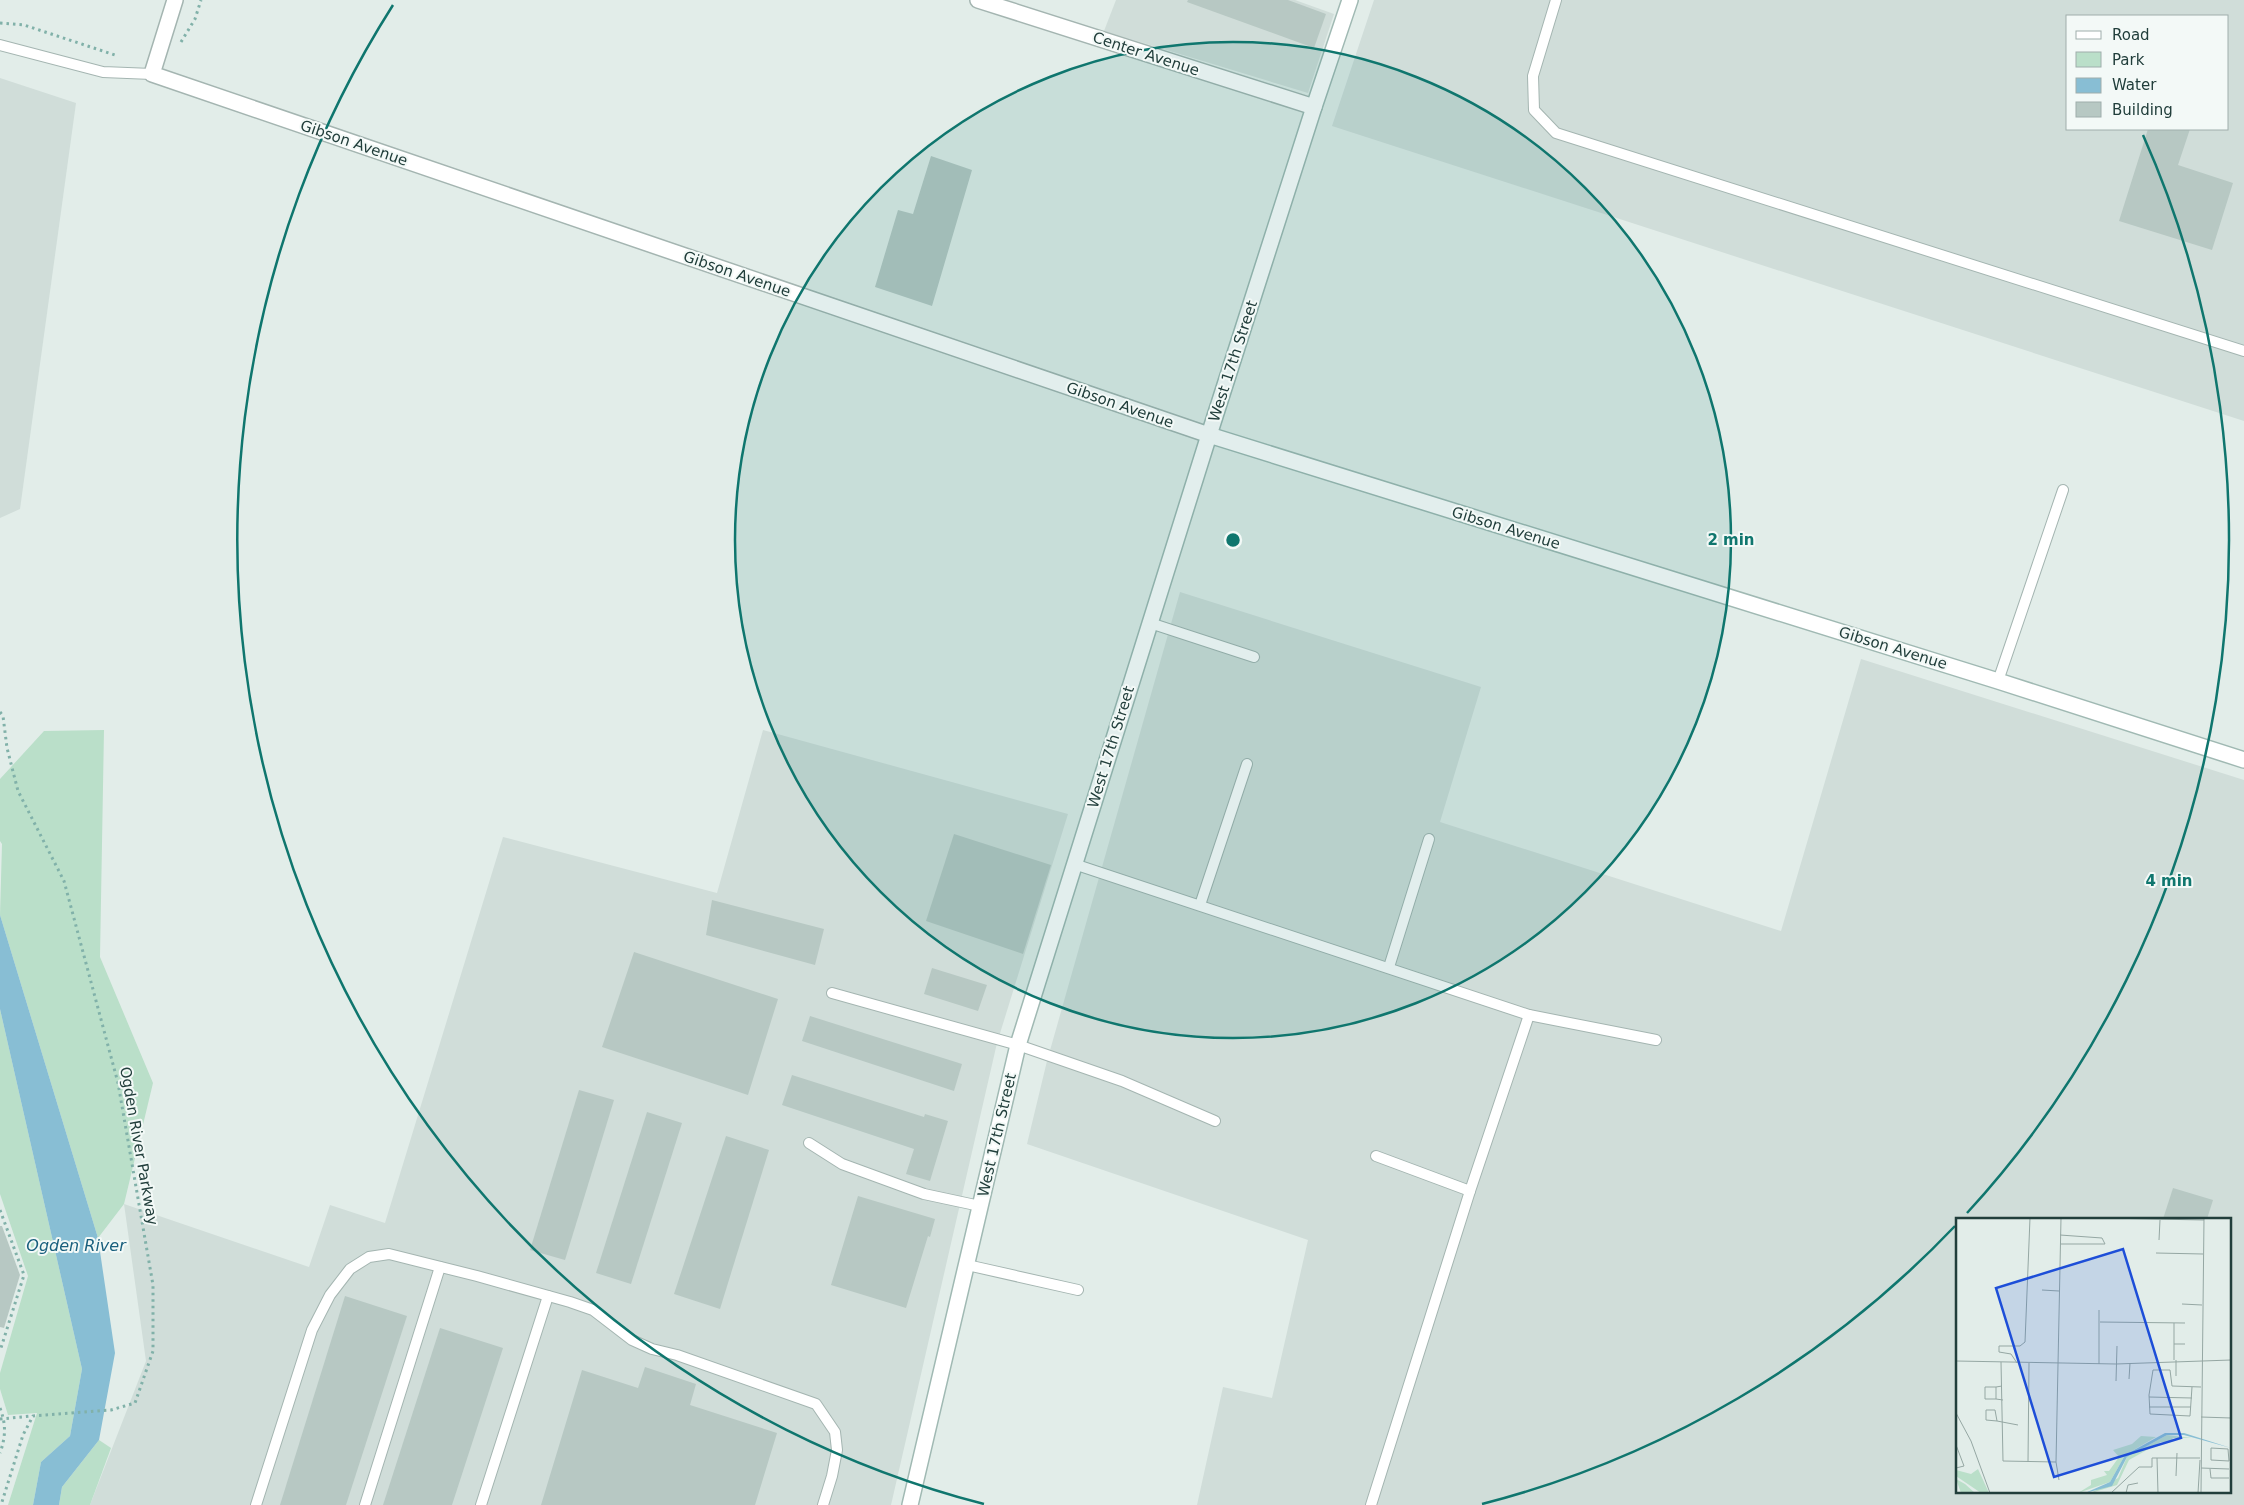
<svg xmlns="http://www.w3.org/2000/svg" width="2244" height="1505" font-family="'DejaVu Sans',sans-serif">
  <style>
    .built { fill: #d0ddd9; fill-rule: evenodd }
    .green { fill: #badfc9 }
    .water { fill: #88bed4 }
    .building { fill: #b7c8c3 }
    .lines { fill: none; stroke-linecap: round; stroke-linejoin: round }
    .lane-casing { stroke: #a4b5b1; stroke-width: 12 }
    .street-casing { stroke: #a4b5b1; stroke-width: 18 }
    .secondary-casing { stroke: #a0b9b3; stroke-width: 18 }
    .path { stroke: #81b1a9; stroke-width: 3; stroke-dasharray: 2.5 4; stroke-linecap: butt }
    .lane { stroke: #fff; stroke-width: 10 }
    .street { stroke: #fff; stroke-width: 15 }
    .secondary { stroke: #fff; stroke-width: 15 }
    .ring { fill: none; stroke: #0f766e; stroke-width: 2.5 }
    .labels { text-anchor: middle; stroke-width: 4; stroke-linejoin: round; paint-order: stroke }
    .street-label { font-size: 15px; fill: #213e3b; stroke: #f3f9f7 }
    .water-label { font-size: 16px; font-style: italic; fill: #195f7d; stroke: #f3f9f7 }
    .inset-road { fill: none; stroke: #95a7a3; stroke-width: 1 }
    .view { fill: #1d4ed8; fill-opacity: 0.15; stroke: #1d4ed8; stroke-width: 2.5 }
    .inset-edge { fill: none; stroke: #213e3b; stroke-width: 2.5 }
    .centre { fill: #0f766e; stroke: #f3f9f7; stroke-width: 2.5 }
    .ring-label { font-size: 15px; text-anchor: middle; font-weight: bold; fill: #0f766e; stroke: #f3f9f7; stroke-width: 4; stroke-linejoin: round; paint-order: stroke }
  </style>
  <rect width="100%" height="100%" fill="#e2ede9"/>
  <g class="built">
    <path d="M1116,0h179l39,14 -26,79 -204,-62z"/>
    <path d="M1374,0h870v421l-912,-295zM2068,16h160v113h-160z"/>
    <path d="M0,78l76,25 -56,406 -20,9z"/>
    <path d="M1180,592l301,95 -41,135 341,109 80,-272 383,121v725h-1047l26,-118 49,11 36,-158 -281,-96 20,-83zM1958,1219h272v272h-272z"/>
    <path d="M763,730l305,84 -71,229 -106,462h-801l56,-144 -22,-157 185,63 21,-62 55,18 118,-386 214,56z"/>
  </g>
  <g class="green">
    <path d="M104,730l-4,227 53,126 -29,121 -26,34 -98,-323 2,-71 -2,-3v-62l44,-48z"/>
    <path d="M0,1009l82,360 -12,67 -29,26 -8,43h-25l29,-92 -29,2 -8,-26v-16l28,-97 -28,-82z"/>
    <path d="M99,1440l12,8 -21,57h-31l3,-18z"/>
  </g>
  <path class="water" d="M0,915l98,323 17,115 -16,87 -37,47 -3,18h-26l8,-43 29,-26 12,-67 -82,-360z"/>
  <g class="building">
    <path d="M1188,0h100l38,14 -12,34 -127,-46z"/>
    <path d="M2148,129h42l-12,36 55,18 -21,67 -93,-29z"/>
    <path d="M931,156l41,14 -40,136 -57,-19 23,-77 15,4z"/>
    <path d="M954,834l97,31 -28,89 -97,-33z"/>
    <path d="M712,900l112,29 -9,36 -109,-30z"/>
    <path d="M634,952l144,47 -30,96 -146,-48z"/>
    <path d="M932,968l55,17 -9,26 -54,-17z"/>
    <path d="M810,1016l152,48 -8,27 -152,-50z"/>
    <path d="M792,1075l132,42 1,-3 23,7 -18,60 -24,-7 8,-25 -132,-44z"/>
    <path d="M579,1090l35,10 -49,160 -35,-10z"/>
    <path d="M647,1112l35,11 -51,161 -35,-11z"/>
    <path d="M726,1136l43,14 -49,159 -46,-15z"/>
    <path d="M2173,1188l40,12 -6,19h-44z"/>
    <path d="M858,1196l77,23 -5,18 -2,-1 -22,72 -75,-23z"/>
    <path d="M0,1226h2l18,49 -16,53 -4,-1z"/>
    <path d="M345,1296l62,20 -61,189h-66z"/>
    <path d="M440,1328l63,20 -51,157h-69z"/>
    <path d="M645,1367l51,17 -6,21 87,28 -22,72h-214l41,-135 56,18z"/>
  </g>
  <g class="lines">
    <defs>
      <g id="lane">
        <path d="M1556,0l-23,76 1,34 22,23 688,218"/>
        <path d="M0,45l103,27 49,2"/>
        <path d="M1150,623l104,34"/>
        <path d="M1998,681l65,-191"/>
        <path d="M1074,864l455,151 127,25"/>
        <path d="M1200,905l47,-141"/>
        <path d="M1389,967l40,-128"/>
        <path d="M832,993l186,52 104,36 93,40"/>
        <path d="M809,1143l33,21 82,30 56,12"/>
        <path d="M1376,1156l94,35"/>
        <path d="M967,1265l111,25"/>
        <path d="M256,1505l56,-175 18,-35 20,-26 19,-12 20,-3 88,22 93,26 23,8 39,30 20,9 25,6 139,49 19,28 2,18 -5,26 -9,29"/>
        <path d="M365,1505l75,-238"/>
        <path d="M481,1505l67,-209"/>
        <path d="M1371,1505l99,-314 59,-176"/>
      </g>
      <g id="street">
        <path d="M175,0l-23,74 1057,361"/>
        <path d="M978,0l336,107"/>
      </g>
      <g id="secondary">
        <path d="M1209,435l789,246 246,79"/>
        <path d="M910,1505l108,-460 191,-610 105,-328 36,-107"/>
      </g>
    </defs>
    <use href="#lane" class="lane-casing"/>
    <use href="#street" class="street-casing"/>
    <use href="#secondary" class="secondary-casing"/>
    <g class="path">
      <path d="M0,23l24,2 94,31"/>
      <path d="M181,42l14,-23 6,-19"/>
      <path d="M0,712l3,4 4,32 11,43 46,90 54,202 35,202v66l-18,52 -24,7 -78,6 -10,19 -22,70"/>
      <path d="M0,1210l24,65 -24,76"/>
      <path d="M0,1408c6,16 6,28 0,45"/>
      <path d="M0,1419l32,-3"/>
    </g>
    <use href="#lane" class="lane"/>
    <use href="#street" class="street"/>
    <use href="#secondary" class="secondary"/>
  </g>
  <circle cx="1233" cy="540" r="498" fill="#0f766e" fill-opacity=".12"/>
  <g class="ring">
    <circle cx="1233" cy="540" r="498"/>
    <path d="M1955 1226A996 996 0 0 1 1482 1504M984 1504A996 996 0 0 1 393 5M2143 135A996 996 0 0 1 1967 1213"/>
  </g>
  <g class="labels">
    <g class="street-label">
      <text transform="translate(1146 54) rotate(18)" y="5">Center Avenue</text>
      <text transform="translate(354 143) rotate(19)" y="5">Gibson Avenue</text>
      <text transform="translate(737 274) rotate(19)" y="5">Gibson Avenue</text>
      <text transform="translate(1233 361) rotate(-72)" y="5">West 17th Street</text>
      <text transform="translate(1120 405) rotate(19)" y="5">Gibson Avenue</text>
      <text transform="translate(1506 528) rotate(17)" y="5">Gibson Avenue</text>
      <text transform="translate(1893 648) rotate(17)" y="5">Gibson Avenue</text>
      <text transform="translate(1111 747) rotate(-73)" y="5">West 17th Street</text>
      <text transform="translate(997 1135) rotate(-77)" y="5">West 17th Street</text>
      <text transform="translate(139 1146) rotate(80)" y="5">Ogden River Parkway</text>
    </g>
    <g class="water-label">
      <text x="76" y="1251">Ogden River</text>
    </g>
  </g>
  <g transform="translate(1956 1218)">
    <rect width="275" height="275" fill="#e2ede9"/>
    <path d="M211,217l25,3h-19l-3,4h-9l-32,18 -12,25 -26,8 27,-15 9,-21zM185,218l15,1 -31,18 -15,27 -32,11 13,-8v-5l16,-5 -3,-4h5l10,-14 -6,-7 19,-6zM22,251l11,24h-8l-25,-17v-6l15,4zM0,261l9,5 10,9h-14z" fill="#badfc9"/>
    <path d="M209,215h19l47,15 -47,-13h-17l-40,22 -15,29 -27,7 25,-11 15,-27z" fill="#88bed4"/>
    <path class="inset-road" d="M148,0l100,2M203,22l1,-20M104,26h45l-3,-6 -42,-3M200,35l47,1M86,72l17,1M226,86l20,1M143,92v54M144,104l85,1M218,105v21h11M218,126v16M0,143l160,3 115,-4M45,144l2,99 53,1M61,145l-6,-9 -12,-2v-6h21l5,-4 5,-124M220,158v-16M173,161l1,-16M160,163l1,-35M46,168l-6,1v12l7,1M40,169h-11v12h11M236,169l-2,29 -40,-2 -1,-19 4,-25h17l2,16 29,1M193,179l43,1M193,189h42M0,195l15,28 19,52M245,199l30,1M41,203l-11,-1v-10h9l2,11 21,4M0,227l8,21 -8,2M255,230l17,1 1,12 -18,-1zM201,240h43M201,240l1,35M275,243v17M72,244l1,-99M245,250l28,1M254,251l1,9h18M220,258l1,-23M103,262l-3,-18 5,-244M155,275l28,-26h13v-9h5M170,275l2,-8 10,-2M242,275l2,-33M245,275l3,-275"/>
    <path class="view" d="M167,31l58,189 -127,39 -58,-189z"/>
    <rect width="275" height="275" class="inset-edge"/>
  </g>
  <circle cx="1233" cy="540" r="8" class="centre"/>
  <g class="ring-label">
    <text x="1731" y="545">2 min</text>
    <text x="2169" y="886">4 min</text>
  </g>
  <rect x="2066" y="15" width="162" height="115" fill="#f3f9f7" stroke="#9faeac"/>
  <rect x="2076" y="31" width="25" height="8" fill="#ffffff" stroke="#9faeac"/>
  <text x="2112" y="40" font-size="15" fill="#213e3b">Road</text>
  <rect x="2076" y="52" width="25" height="15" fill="#badfc9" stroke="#9faeac"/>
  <text x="2112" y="65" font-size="15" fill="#213e3b">Park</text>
  <rect x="2076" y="78" width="25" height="15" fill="#88bed4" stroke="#9faeac"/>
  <text x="2112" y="90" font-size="15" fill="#213e3b">Water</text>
  <rect x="2076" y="102" width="25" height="15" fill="#b7c8c3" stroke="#9faeac"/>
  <text x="2112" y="115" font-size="15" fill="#213e3b">Building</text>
</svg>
